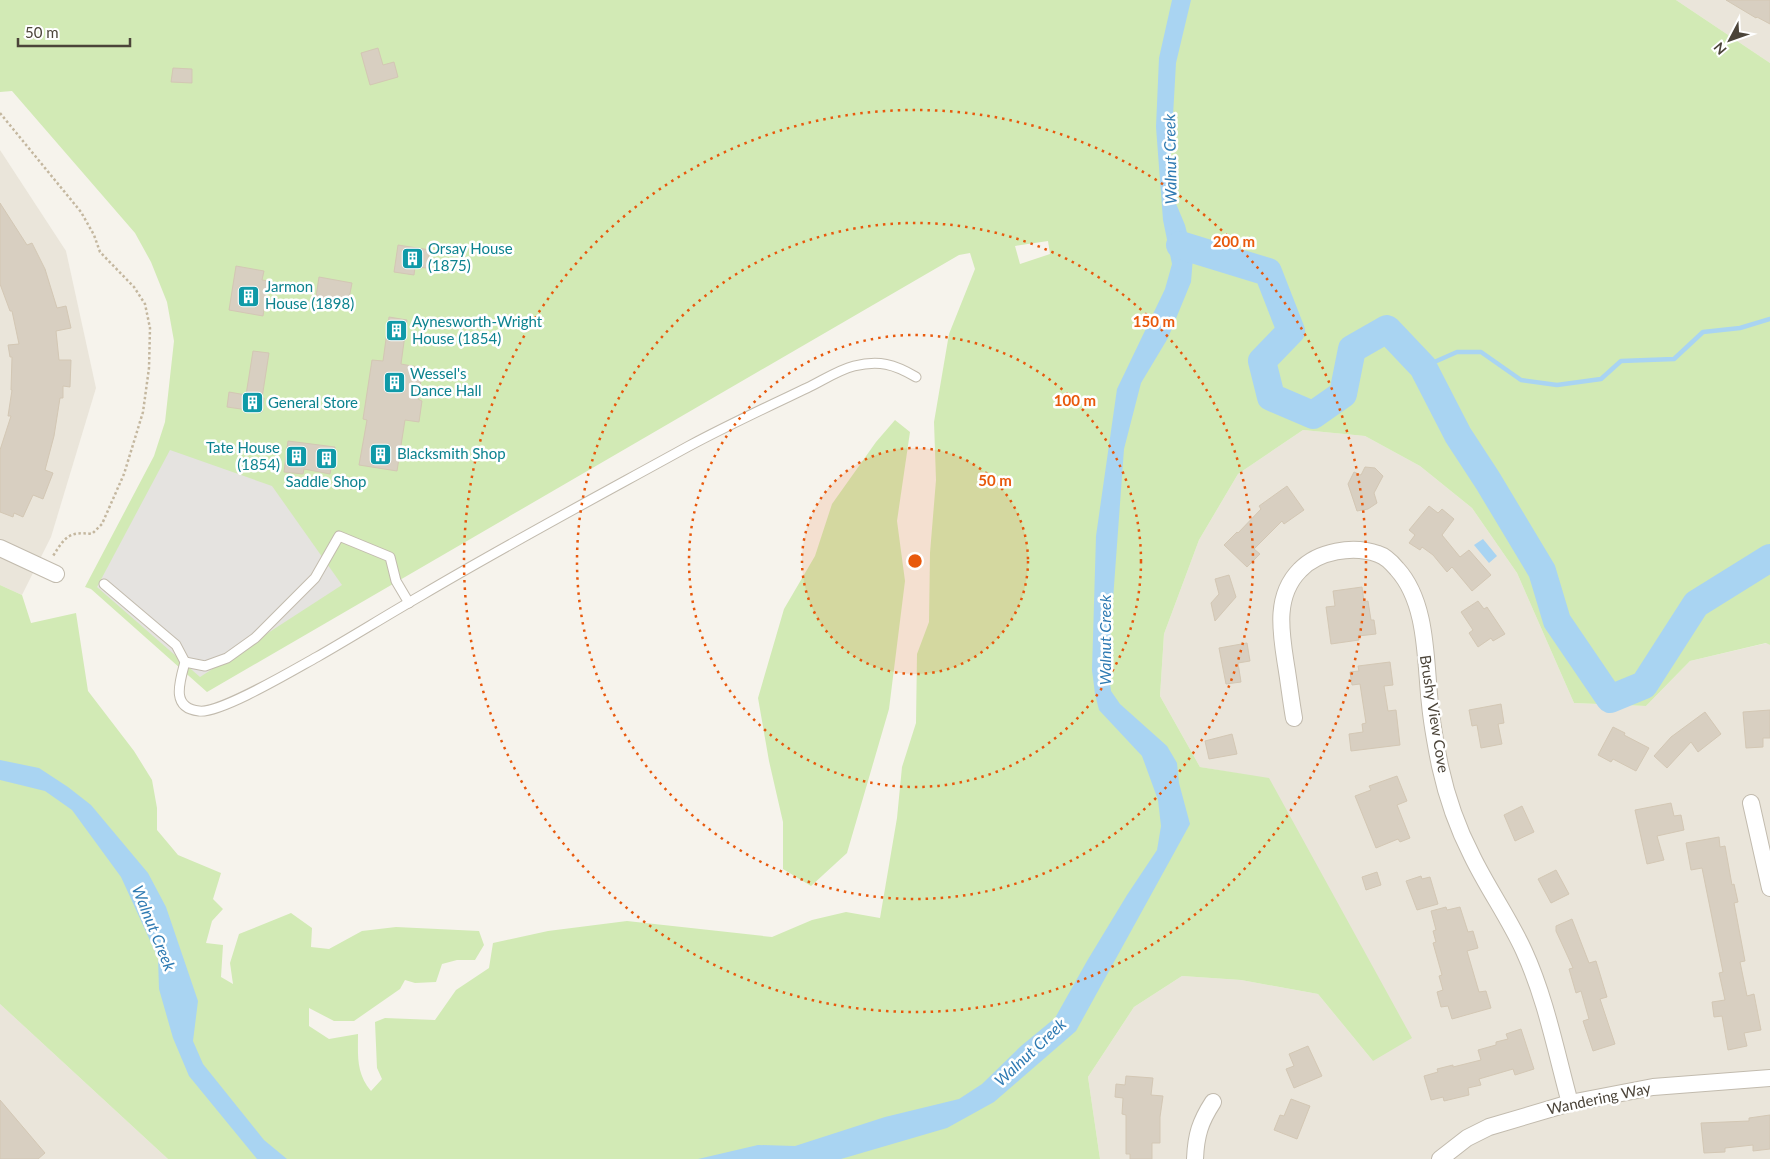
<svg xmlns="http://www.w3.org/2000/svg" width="1770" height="1159" font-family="Lato,sans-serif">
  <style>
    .residential { fill: #eae5da }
    .green { fill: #d2eab5; fill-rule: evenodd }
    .parking { fill: #e5e3e0 }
    .water { fill: #a9d4f2 }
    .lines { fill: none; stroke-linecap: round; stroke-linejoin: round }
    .stream { stroke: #a9d4f2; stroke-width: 4.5 }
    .river { stroke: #a9d4f2; stroke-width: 28 }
    .building { fill: #d8cfc1; stroke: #d3c7b4 }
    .lane-casing { stroke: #c2bbae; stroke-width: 11 }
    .street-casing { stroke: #c2bbae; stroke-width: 18 }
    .path { stroke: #c4b79f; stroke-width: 2.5; stroke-dasharray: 2.5 2.5; stroke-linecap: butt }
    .lane { stroke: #fff; stroke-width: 9 }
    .street { stroke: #fff; stroke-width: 16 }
    .ring { fill: none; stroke: #e8590c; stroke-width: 2.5; stroke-dasharray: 2.5 5 }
    .labels { text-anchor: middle; stroke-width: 5; stroke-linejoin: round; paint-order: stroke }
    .culture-label { font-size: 15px; fill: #0d838f; stroke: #fff; text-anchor: start }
    .street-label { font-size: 15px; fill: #4b4439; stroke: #fff }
    .water-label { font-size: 16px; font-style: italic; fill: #2e7ab2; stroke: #fff }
    .centre { fill: #e8590c; stroke: #fff; stroke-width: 2.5 }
    .ring-label { font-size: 15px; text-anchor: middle; font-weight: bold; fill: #e8590c; stroke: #fff; stroke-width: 5; stroke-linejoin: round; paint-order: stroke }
  </style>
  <rect width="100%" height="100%" fill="#f6f3ec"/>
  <g class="residential">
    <path d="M1676,0h94v63z"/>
    <path d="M0,150l66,101 30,137 -45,149 -29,58 -22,-10z"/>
    <path d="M1303,430l62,6 55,30 52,42 45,65 57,130 72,3 44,-45 77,-18 3,2v514h-670l-12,-82 46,-70 48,-31 59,4 77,14 55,67 -104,-282 -69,-12 -40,-71 4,-62 35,-94 39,-66z"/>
    <path d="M0,1004l168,155h-168z"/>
  </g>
  <g class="green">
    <path d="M0,0h1676l94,63v582l-4,-2 -76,18 -44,45 -72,-3 -57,-130 -45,-65 -52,-42 -55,-30 -62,-6 -65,44 -39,66 -35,94 -4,62 40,71 69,11 143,260 -39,23 -55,-67 -77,-14 -59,-4 -48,31 -46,70 12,82h-932l-168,-155v-419l22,10 9,28 45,-10 12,78 46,60 18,29 5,28v22l21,25 43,18 -8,26 10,10 -11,12 -6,22 17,2 -2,32 12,7 -3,-21 9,-29 52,-21 21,15 -1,19 18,2 33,-18 34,-4 83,4 5,14 -9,15h-18l-15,4 -6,18 -21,1 -10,-3 -5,9 -46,32h-20l-25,-13v18l20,13 29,-5c0,22 -2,39 13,57l11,-12 -5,-11 -2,-46 10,-4 50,2 21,-30 33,-22 4,-25 55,-12 79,-10 145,16 40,-17 34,-8 34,6 17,-100 5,-51 14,-44 1,-69 12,-32 1,-69 6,-73 -2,-58 15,-88 26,-65 -5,-16 -11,2 -752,437 -116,-103 -6,-2 69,-131 11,-34 9,-81 -7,-39 -16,-40 -16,-29 -123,-142 -12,1zM1048,241l2,13 -30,10 -5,-18z"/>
    <path d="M895,420l15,12 -13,89 8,60 -16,128 -42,144 -36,33 -28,-17v-47l-14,-61 -11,-63 26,-89 31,-53 17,-52 44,-62z"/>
  </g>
  <path class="parking" d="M170,450l102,36 70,99 -142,92 -103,-90z"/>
  <g class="water">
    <path d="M1172,0h19l-15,63 -5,88 1,43 13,31 8,32 -2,25 -23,56 -27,45 -17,66 -16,219 3,23 9,13 47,42 10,17 2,20 11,41 -114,207 -82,71 -47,26 -106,31h-143l60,-14 37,1 90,-29 74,-18 23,-15 39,-38 34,-28 32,-57 40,-66 30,-45 4,-24 -3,-26 -16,-44 -43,-46 -4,-16 -3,-24 4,-134 21,-147 48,-100 7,-25 -9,-44 -7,-93 3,-69z"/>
    <path d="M1483,539l14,17 -8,7 -15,-18z"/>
    <path d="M0,760l39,8 29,19 23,18 57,68 18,34 32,94 -5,40 10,23 61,76 23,19h-30l-68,-83 -16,-38 -14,-49 -1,-31 -37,-81 -49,-67 -27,-19 -45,-11z"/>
  </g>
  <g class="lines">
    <path class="stream" d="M1423,367l34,-15h24l40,28 36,5 44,-6 20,-18 53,-2 29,-27 37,-4 30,-9"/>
    <path class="river" d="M1180,245l88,27 23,59 -29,30 9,36 42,18 30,-21 9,-45 35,-20 36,38 35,68 30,46 54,90 15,50 53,78 34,-14 52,-81 74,-46"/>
  </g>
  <g class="building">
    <path d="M1726,0h44v24l-13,-7 -1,1z"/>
    <path d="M378,48l5,17 11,-3 4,15 -28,8 -9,-32z"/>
    <path d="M173,68l19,1v14l-21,-1z"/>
    <path d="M0,203l27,42 5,-2 13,26 12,39 9,-2 5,22 -15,3 3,29h12l-1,27 -7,-1v12h-3l-6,38 -9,34 8,3 -10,26 -10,-4 -10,22 -9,-4 -1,4 -13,-5v-62l11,-34h-3l4,-26h-1l1,-33h-2l-2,-12 11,-1 -7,-33h-2l-10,-27z"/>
    <path d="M398,245l32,5 -3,18 -12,-1 -1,8 -20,-3z"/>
    <path d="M236,266l28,5 -2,9 6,1 -5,35 -34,-6z"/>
    <path d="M319,277l33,6 -5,26 -32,-6z"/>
    <path d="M389,317l18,3 -6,44 22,4 -5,31 4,2 -3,21 -14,-2 -8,51 -38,-6 8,-45 -4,-1 9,-59 11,1z"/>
    <path d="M253,351l16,2 -7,45h2l-2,14 -35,-5 2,-15 17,3z"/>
    <path d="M288,441l47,6 -5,27 -26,-5 -1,5 -19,-2z"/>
    <path d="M1365,467l10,1 8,8 -9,17 3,10 -9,6 -11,2 -9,-27 6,-12 7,3z"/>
    <path d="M1287,486l17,24 -20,14 -2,-3 -28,28 6,5 -13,13 -23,-22 13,-13 1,1 23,-24 -2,-3z"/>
    <path d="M1429,506l9,7 4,-4 12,10 -12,16 18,22 9,-7 22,25 -19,16 -20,-24 -5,5 -14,-17 -11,-8 -2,3 -11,-7 6,-8 -6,-5z"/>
    <path d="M1229,575l7,22 -21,24 -4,-18 8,-9 -4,-15z"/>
    <path d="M1362,587l2,15 4,-1 3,19h3l2,14 -18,2 1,4 -28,4 -5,-37 9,-1 -2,-15z"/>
    <path d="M1478,601l6,8 3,-2 18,27 -12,7 -2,-3 -13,9 -9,-14 4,-3 -12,-18z"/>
    <path d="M1247,643l3,18 -12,2 3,19 -15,2 -7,-36z"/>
    <path d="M1390,662l3,23 -9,1 4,25 8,-1 4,35 -49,6 -2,-17 14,-2 -1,-8 4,-1 -6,-39 -8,1 -2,-13 9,-1 -1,-5z"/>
    <path d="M1501,704l3,19 -6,1 4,20 -21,4 -4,-23 -5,1 -3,-16z"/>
    <path d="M1770,710v28h-7v9l-17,1 -3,-36z"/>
    <path d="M1705,712l16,22 -23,18 -7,-10 -24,26 -13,-12 17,-19z"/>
    <path d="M1613,727l12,6 -1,2 25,13 -13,23 -23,-12 -2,3 -13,-7z"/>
    <path d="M1232,734l5,20 -28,5 -4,-18z"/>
    <path d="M1397,776l10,25 -10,4 13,33 -10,4 -2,-3 -22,9 -21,-52 16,-6 -2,-4z"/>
    <path d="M1671,803l3,13 7,-1 3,15 -27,6 7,24 -17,4 -12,-54z"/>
    <path d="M1522,806l12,26 -19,9 -11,-26z"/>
    <path d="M1719,837l1,10 5,-1 7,39 2,-1 4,18 -4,1 11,58 -5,1 7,34 7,-2 7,36 -17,3 3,13 -19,4 -6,-34 -8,1 -2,-15 13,-2 -6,-27 4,-1 -21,-104 -11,2 -5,-27z"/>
    <path d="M1556,870l13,24 -18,9 -13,-24z"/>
    <path d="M1377,872l4,13 -15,5 -4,-13z"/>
    <path d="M1421,876l1,3 8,-2 8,27 -21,6 -11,-29z"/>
    <path d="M1446,907l1,3 13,-3 8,25 5,-1 5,17 -11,3 12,41 7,-1 5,17 -39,11 -4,-13 -7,1 -4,-15 6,-2 -4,-14 3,-1 -9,-32 3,-1 -3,-11 3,-1 -5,-19z"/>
    <path d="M1572,919l17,44 7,-2 11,36 -7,2 15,45 -22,7 -10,-30 6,-2 -8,-28 -5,2 -7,-24 4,-1 -17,-37v-5z"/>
    <path d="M1521,1029l13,40 -19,6 -2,-6 -34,10 2,6 -13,3 1,7 -25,6 -1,-4 -12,3 -7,-24 14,-4 -1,-3 16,-4v2l28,-7 -3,-10 18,-5v-3l12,-3 -2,-5z"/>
    <path d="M1308,1046l14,30 -28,12 -8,-19 8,-3 -5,-12z"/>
    <path d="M1126,1076l27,2 -2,17 12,1 -3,21v26h-8v16h-22v-5h-4v-39l-4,-1 1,-16 -8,-1 1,-13 9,1z"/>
    <path d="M1291,1099l19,7 -13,33 -23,-9 6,-15 4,1z"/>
    <path d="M0,1100l45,53 -7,6h-38z"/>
    <path d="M1770,1115v34l-17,2v-6l-28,3v4l-21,1 -3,-30 48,-2v-3z"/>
  </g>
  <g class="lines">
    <defs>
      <g id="lane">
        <path d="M104,584l72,61 9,17c-5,19 -15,46 14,49 21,3 96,-42 118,-54 35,-20 70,-42 105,-62 88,-52 178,-100 267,-149 39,-21 78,-39 118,-58 15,-7 31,-18 47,-22 25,-6 40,-2 62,11"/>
        <path d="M185,662l20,4 22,-8 28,-20 60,-60 24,-42 51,21 6,24 13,22"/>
      </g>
      <g id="street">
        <path d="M0,548l56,26"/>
        <path d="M1294,718c-3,-17 -5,-35 -8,-53 -5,-32 -12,-69 14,-95 18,-19 53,-25 78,-16 7,2 14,9 19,15 31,34 28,92 33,135 2,21 6,42 10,62 7,32 17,61 32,90 16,33 37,62 52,95 22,48 32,101 46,152"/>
        <path d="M1751,803l19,85"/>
        <path d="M1195,1159c1,-24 5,-37 18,-57"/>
        <path d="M1440,1159l27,-21 22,-11 81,-24 83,-16 117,-9"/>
      </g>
    </defs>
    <use href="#lane" class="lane-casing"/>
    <use href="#street" class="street-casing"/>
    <path class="path" d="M0,113l81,99 13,23 6,17 34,35 11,17 5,24 -1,40 -6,44 -19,62 -22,50 -10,10c-23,-3 -27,3 -39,22"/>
    <use href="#lane" class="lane"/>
    <use href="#street" class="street"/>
  </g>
  <circle cx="915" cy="561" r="113" fill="#e8590c" fill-opacity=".12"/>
  <g class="ring">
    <circle cx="915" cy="561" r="113"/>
    <circle cx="915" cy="561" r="226"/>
    <circle cx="915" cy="561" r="338"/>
    <circle cx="915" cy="561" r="451"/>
  </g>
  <defs>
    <symbol id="building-square" viewBox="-11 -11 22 22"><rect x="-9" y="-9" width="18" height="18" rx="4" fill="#0f9aa8" stroke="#fff"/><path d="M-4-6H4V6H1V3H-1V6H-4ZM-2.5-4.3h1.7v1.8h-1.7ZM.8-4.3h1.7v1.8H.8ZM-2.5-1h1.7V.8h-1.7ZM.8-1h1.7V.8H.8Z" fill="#fff"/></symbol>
  </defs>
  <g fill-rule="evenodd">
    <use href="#building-square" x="400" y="246" width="25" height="25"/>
    <use href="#building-square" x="236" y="284" width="25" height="25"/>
    <use href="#building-square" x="384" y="318" width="25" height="25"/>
    <use href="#building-square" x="382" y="370" width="25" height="25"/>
    <use href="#building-square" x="240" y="390" width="25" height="25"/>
    <use href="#building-square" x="368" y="442" width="25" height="25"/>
    <use href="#building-square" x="284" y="444" width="25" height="25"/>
    <use href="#building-square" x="314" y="446" width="25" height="25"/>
  </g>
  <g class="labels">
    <g class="culture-label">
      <text x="428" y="254">Orsay House<tspan x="428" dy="17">(1875)</tspan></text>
      <text x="265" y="292">Jarmon<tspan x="265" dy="17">House (1898)</tspan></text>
      <text x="412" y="327">Aynesworth-Wright<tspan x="412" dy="17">House (1854)</tspan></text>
      <text x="410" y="379">Wessel's<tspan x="410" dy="17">Dance Hall</tspan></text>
      <text x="268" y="408">General Store</text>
      <text x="280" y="453" text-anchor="end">Tate House<tspan x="280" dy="17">(1854)</tspan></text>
      <text x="397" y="459">Blacksmith Shop</text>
      <text x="326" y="487" text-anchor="middle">Saddle Shop</text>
    </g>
    <g class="street-label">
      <text transform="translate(1434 714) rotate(81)" y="5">Brushy View Cove</text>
      <text transform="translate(1599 1099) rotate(-12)" y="5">Wandering Way</text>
    </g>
    <g class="water-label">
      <text transform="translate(1170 159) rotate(-91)" y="6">Walnut Creek</text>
      <text transform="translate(1105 640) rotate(-90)" y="6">Walnut Creek</text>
      <text transform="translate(154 928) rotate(68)" y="6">Walnut Creek</text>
      <text transform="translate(1030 1052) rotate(-43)" y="6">Walnut Creek</text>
    </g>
  </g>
  <circle cx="915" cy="561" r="8" class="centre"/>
  <g class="ring-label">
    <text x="1234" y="247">200 m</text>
    <text x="1154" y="327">150 m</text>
    <text x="1075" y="406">100 m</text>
    <text x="995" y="486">50 m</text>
  </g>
  <g transform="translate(1730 40) rotate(229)" stroke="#ffffff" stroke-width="4" paint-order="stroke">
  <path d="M0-4L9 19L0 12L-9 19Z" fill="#4b4439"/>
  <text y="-8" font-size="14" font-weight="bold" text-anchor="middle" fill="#4b4439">N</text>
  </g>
  <path d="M18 38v8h112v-8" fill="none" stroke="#4b4439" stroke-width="2.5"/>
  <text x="25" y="38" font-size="15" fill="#4b4439" stroke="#ffffff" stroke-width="4" paint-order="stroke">50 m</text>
</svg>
